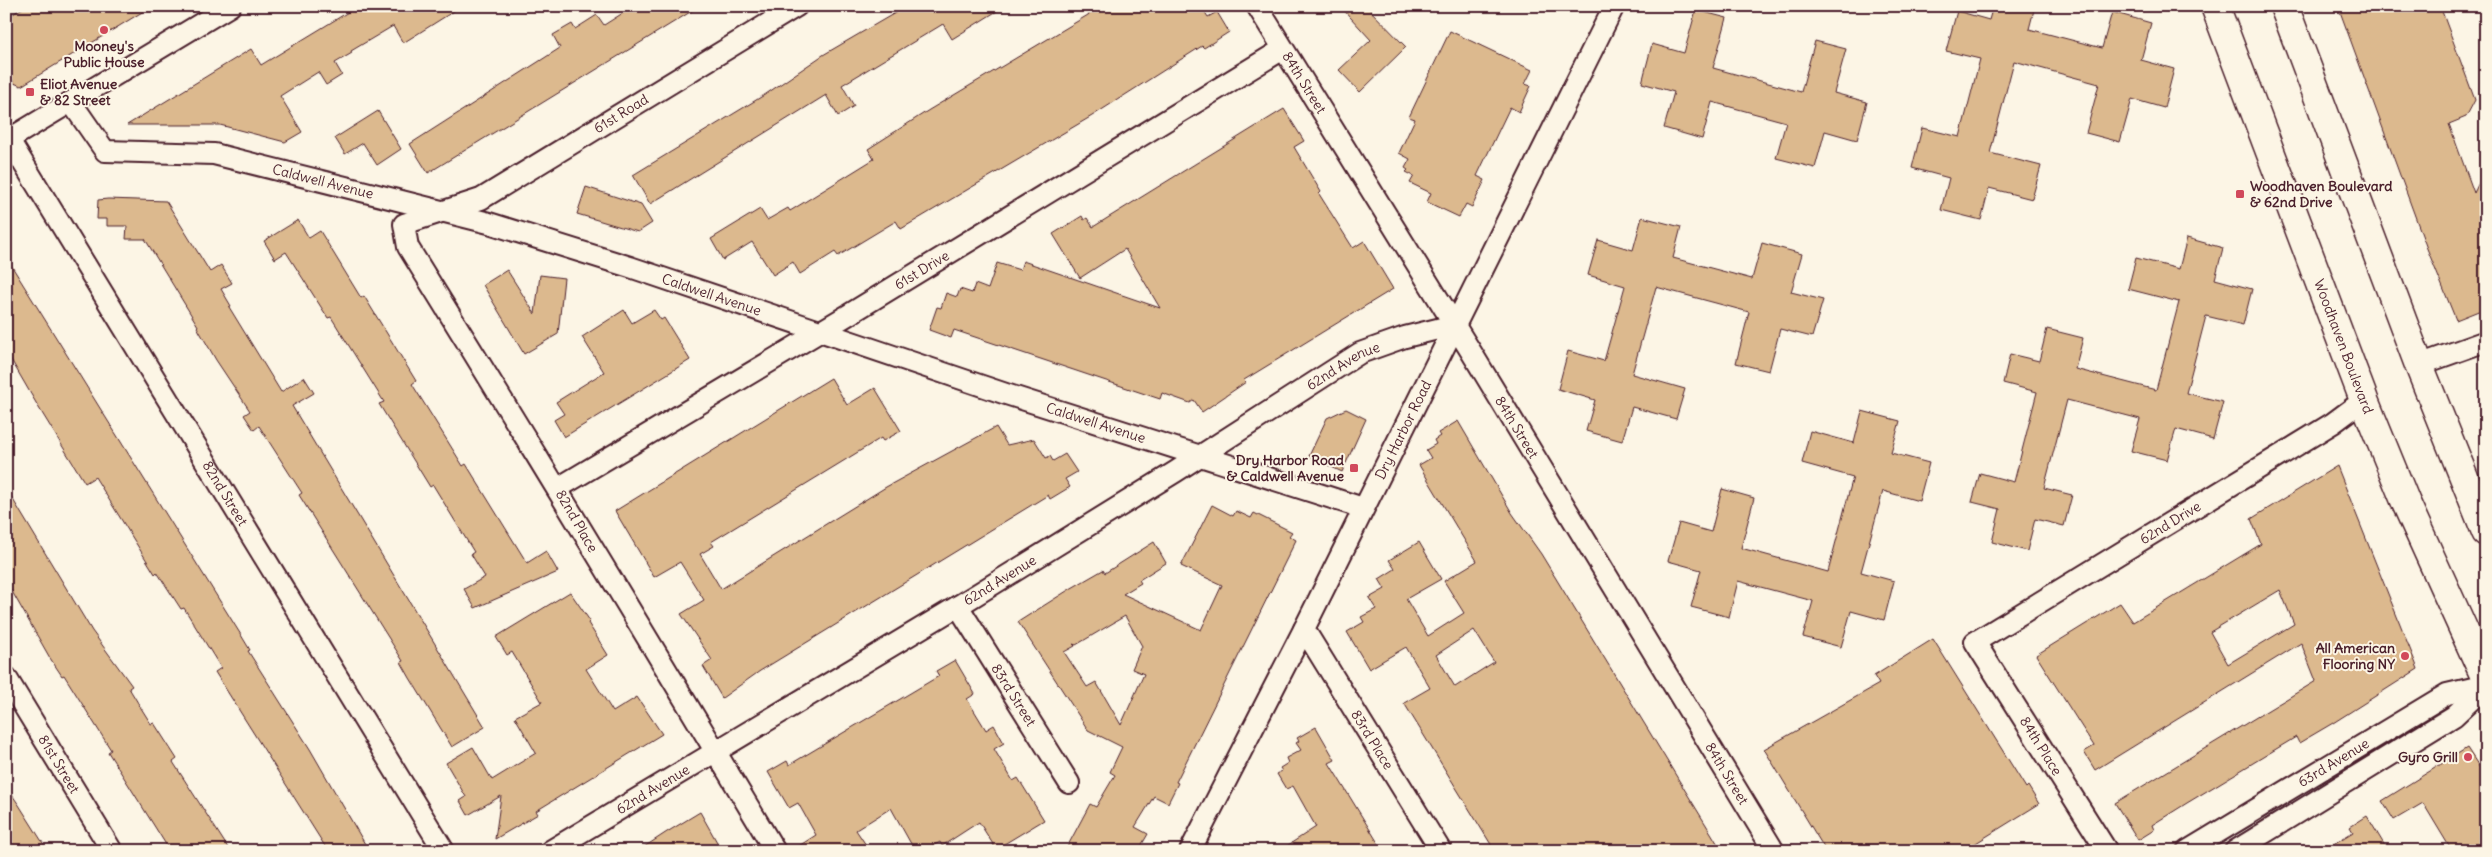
<svg xmlns="http://www.w3.org/2000/svg" width="2492" height="857" font-family="Delius,sans-serif">
  <style>
    .building { fill: #dcb98e; stroke: #4a1f2b; fill-rule: evenodd }
    .lines { fill: none; stroke-linecap: round; stroke-linejoin: round }
    .street-casing { stroke: #4a1f2b; stroke-width: 24 }
    .primary-casing { stroke: #4a1f2b; stroke-width: 31 }
    .street { stroke: #fcf5e5; stroke-width: 20 }
    .primary { stroke: #fcf5e5; stroke-width: 28 }
    .poi-dot { fill: #d1495b; stroke: #fcf5e5; stroke-width: 2 }
    .labels { text-anchor: middle; stroke-width: 4; stroke-linejoin: round; paint-order: stroke }
    .poi-label { font-size: 14px; font-weight: bold; fill: #4a1f2b; stroke: #fcf5e5; text-anchor: end }
    .street-label { font-size: 14px; fill: #4a1f2b; stroke: #fcf5e5 }
  </style>
  <rect width="100%" height="100%" fill="#fcf5e5"/>
  <filter id="ink" filterUnits="userSpaceOnUse"><feTurbulence type="fractalNoise" baseFrequency=".02" numOctaves="2"/><feDisplacementMap in="SourceGraphic" scale="10" xChannelSelector="R" yChannelSelector="G"/><feConvolveMatrix kernelMatrix="1 2 1 2 8 2 1 2 1" color-interpolation-filters="sRGB"/></filter>
  <g filter="url(#ink)">
    <g class="building">
      <path d="M26,6h126l-131,80 -7,-3 -8,-13v-52z"/>
      <path d="M358,6h104l-59,37 -10,-17 -42,25 1,2 -17,10 7,12 -16,10 -8,-13 -38,24 22,36 -17,10 -65,-17h-93l124,-76 10,16z"/>
      <path d="M634,6h66l-272,167 -18,-29 150,-96 -7,-13 19,-11 3,5 22,-14 7,10z"/>
      <path d="M907,6h98l-53,33 -9,-15 -101,61 12,21 -16,10 -12,-21 -176,109 -17,-29 133,-81 57,-39z"/>
      <path d="M1103,6h98l7,11 9,-5 12,20 -25,16 -2,-2 -110,70 -191,113 -5,-8 -58,35 -3,-4 -35,22 -7,-12 -20,13 -21,-33 -29,18 -12,-21 49,-30 7,11 21,-12 2,3 84,-52 -6,-10 61,-39z"/>
      <path d="M1340,6h26l40,41 -46,45 -21,-22 32,-30z"/>
      <path d="M1993,6h42l-6,23 73,19 10,-36 39,11 -10,37 33,9 -10,39 -32,-9 -12,43 -34,-9 13,-49 -85,-23 -24,92 51,13 -9,33 -43,-11 -8,32 -40,-10 8,-32 -37,-10 10,-40 38,9 20,-78 -34,-8 11,-40 32,9z"/>
      <path d="M2338,6h102l35,94 -9,17 -17,7 25,69 12,-25v140l-30,12 -30,-74z"/>
      <path d="M1696,10l31,8 -14,50 88,24 14,-51 31,8 -12,44 33,9 -10,38 -32,-9 -10,37 -39,-10 10,-36 -74,-20 -10,37 -38,-11 10,-36 -32,-9 10,-39 32,9z"/>
      <path d="M1450,31l82,39 -7,14 6,2 -12,26 -9,-5 -33,69 8,4 -13,27 -6,-3 -7,13 -32,-15 4,-9 -21,-10 4,-7 -8,-4 2,-2 -3,-2 5,-9 -11,-6 16,-34 -6,-2z"/>
      <path d="M1284,109l20,32 -10,6 27,45 -2,2 34,54 11,-7 29,48 -149,91 2,2 -44,30 -8,-12 -4,3 -28,-10 -2,6 -206,-69 -3,8 -22,-8 8,-23 4,1 5,-15 11,4 3,-8 12,4 3,-9 13,5 9,-26 23,7 3,-9 137,47 -35,-59 -45,29 -27,-44 29,-18 2,4 3,-2 6,9z"/>
      <path d="M378,111l23,38 -24,16 -14,-22 -18,11 -10,-16z"/>
      <path d="M586,187l55,18 11,18 -14,9 -61,-18z"/>
      <path d="M108,199l58,2 44,71 11,-7 11,18 -11,6 10,17 -2,1 52,85 23,-15 10,16 -22,13 193,321 -33,20 -42,-69 -9,-16 2,-1 -104,-166 3,-2 -11,-17 -32,-50 -5,4 -10,-15 6,-4 -34,-51 -19,-33 1,-1 -53,-87h-19l1,-13h-20v-7h-10l1,-19z"/>
      <path d="M1642,217l39,10 -8,31 79,21 10,-36 40,11 -11,38 32,8 -11,37 -32,-8 -11,42 -33,-8 13,-51 -93,-25 -24,87 53,15 -9,30 -44,-12 -10,34 -36,-10 9,-31 -37,-11 10,-38 36,10 21,-75 -37,-11 10,-35 35,10z"/>
      <path d="M298,220l11,18 11,-7 41,67 3,-2 52,85 -4,3 10,16 41,66 3,-2 61,99 19,-12 12,21 -83,36 -11,-19 21,-12 -14,-23 3,-2 -41,-67 -3,2 -51,-83 5,-2 -53,-85 -3,1 -42,-66 -11,7 -11,-18z"/>
      <path d="M2187,238l36,10 -8,31 37,10 -9,36 -37,-9 -20,77 37,9 -10,37 -37,-10 -9,31 -36,-9 9,-32 -73,-19 -23,88 28,7 -8,31 -29,-7 -8,32 -35,-9 8,-33 -28,-7 8,-29 34,9 23,-90 -34,-9 7,-29 29,7 8,-32 36,9 -8,31 81,21 23,-88 -51,-13 8,-31 43,11z"/>
      <path d="M6,257l235,378 9,15 -2,1 62,98 59,102h-41l-113,-179 6,-4 -37,-60 -3,1 -24,-37 -2,2 -60,-97 -10,6 -46,-75 -33,-57z"/>
      <path d="M507,270l28,44 5,-39 24,3 -6,56 -34,20 -41,-69z"/>
      <path d="M624,310l8,13 22,-13 7,10 3,-2 26,42 -126,77 -10,-17 10,-6 -8,-12 48,-30 -22,-35z"/>
      <path d="M831,378l16,27 28,-17 26,43 -18,10 -2,-3 -170,104 3,4 -14,8 21,35 165,-102 110,-60 11,18 27,-6 12,19 4,-2 3,5 12,-7 12,18 -12,7 5,8 -20,12 -2,-4 -288,176 -38,27 -19,-32 9,-6 -31,-46 23,-14 -24,-38 -26,15 -39,-66z"/>
      <path d="M1346,409l20,10 -24,53 -33,-16 18,-38z"/>
      <path d="M1862,411l38,10 -9,32 38,10 -10,38 -36,-10 -22,81 33,9 -10,39 -33,-9 -10,36 -38,-10 10,-36 -75,-20 -9,36 -38,-10 10,-37 -33,-9 11,-38 32,9 11,-43 32,9 -13,50 87,24 25,-95 -51,-14 8,-32 44,12z"/>
      <path d="M1458,421l54,92 29,41 181,297h-227l-91,-148 26,-15 -24,-41 -37,22 -22,-37 17,-10 -3,-5 15,-8 -7,-11 16,-9 -6,-10 16,-10 -6,-9 30,-18 22,37 -35,20 22,37 36,-23 -20,-32 33,-20 -58,-96 12,-7 -5,-8 10,-6 -2,-4 6,-4 -2,-3zM1474,630l20,32 -39,25 -19,-32z"/>
      <path d="M2337,466l81,203 -85,54 -34,20 -3,-6 -109,66 -35,22 2,5 -16,10 -23,-37 201,-122 -15,-38 -206,127 -11,-18 10,-6 -58,-91 84,-52 13,19 128,-78 -10,-25zM2280,590l14,34 -66,40 -18,-32z"/>
      <path d="M6,488l86,143 40,55 -3,2 12,20 10,16 3,-1 23,36 -4,3 57,89h-60l-62,-99 3,-2 -47,-75 -2,1 -12,-18 -44,-77z"/>
      <path d="M1212,505l21,11 3,-5 15,7 3,-5 38,19 -3,4 7,4 -120,242 2,1 -10,20 -14,-7 -19,31 13,7 -10,17h-73l25,-47 6,3 19,-32 -5,-3 12,-25 -34,-17 -70,-108 52,-33 33,-19 2,3 49,-31 12,21 -27,17 2,3 -18,11 78,36 21,-45 -41,-19zM1125,616l17,30 -10,23 12,5 -23,51 -25,-43 -9,5 -23,-35 11,-6 -2,-2 3,1z"/>
      <path d="M570,592l20,29 -2,2 20,32 -22,14 27,43 24,-15 25,37 -126,77 2,3 -43,25 6,-43 -33,19 -8,-14 6,-4 -20,-34 27,-16 19,33 44,-27 -21,-36 27,-15 -30,-50 -5,3 -11,-18z"/>
      <path d="M1933,639l93,149 2,-2 11,18 -76,47h-137l-62,-102 115,-65 -5,-8z"/>
      <path d="M955,660l20,34 -8,5 19,31 8,-5 10,18 -10,6 19,32 5,-3 26,42 -48,29 -17,-27 -37,24 -2,-4 -16,9h-9l-24,-43 -35,22 14,21h-79l25,-16 -18,-32 -9,5 -21,-36 19,-11 2,4 150,-89 -3,-5z"/>
      <path d="M1316,727l19,33 -6,3 54,88h-104l37,-24 -23,-41 -7,3 -9,-15 5,-3 -2,-3 8,-5 -2,-5 15,-8 -5,-7 3,-2 -2,-3z"/>
      <path d="M2467,748l19,29v74h-34l-29,-48 -29,17 -12,-19z"/>
      <path d="M6,786l13,19 29,46h-42z"/>
      <path d="M700,812l22,39h-84l29,-19z"/>
      <path d="M2367,816l21,35h-66l31,-19 -3,-5z"/>
    </g>
    <g class="lines">
      <defs>
        <g id="street">
          <path id="s1" d="M1257,6l213,344 304,501"/>
          <path id="s2" d="M71,102l34,49 109,3 275,69 141,44 376,127 357,114"/>
          <path id="s3" d="M6,135l438,716"/>
          <path d="M6,141l224,-135"/>
          <path d="M2419,365l67,-24"/>
          <path id="s4" d="M558,488l290,-173 435,-266"/>
          <path id="s5" d="M958,606l111,177"/>
          <path id="s6" d="M1304,629l137,222"/>
          <path id="s7" d="M6,677l106,174"/>
          <path id="s8" d="M550,851l408,-245 217,-134 185,-119 45,-16 49,-12"/>
          <path id="s9" d="M775,851c-121,-203 -243,-404 -367,-604l-4,-23 77,-25 316,-193"/>
          <path id="s10" d="M1190,851l114,-222 310,-623"/>
          <path id="s11" d="M2107,851l-132,-209 358,-219 31,-23"/>
          <path id="s12" d="M2187,851l260,-157 39,-9"/>
          <path d="M2235,851l219,-135 32,-30"/>
        </g>
        <g id="primary">
          <path id="s13" d="M2215,6l149,394 42,103 80,176"/>
          <path d="M2284,6l135,359 67,167"/>
        </g>
      </defs>
      <use href="#street" class="street-casing"/>
      <use href="#primary" class="primary-casing"/>
      <use href="#street" class="street"/>
      <use href="#primary" class="primary"/>
    </g>
  </g>
  <g class="poi-dot">
    <circle cx="104" cy="30" r="5"/>
    <rect x="25" y="87" width="10" height="10" rx="2.5"/>
    <rect x="2235" y="189" width="10" height="10" rx="2.5"/>
    <rect x="1349" y="463" width="10" height="10" rx="2.5"/>
    <circle cx="2405" cy="656" r="5"/>
    <circle cx="2468" cy="757" r="5"/>
  </g>
  <g class="labels">
    <g class="poi-label">
      <text x="104" y="51" text-anchor="middle">Mooney's<tspan x="104" dy="16">Public House</tspan></text>
      <text x="40" y="89" text-anchor="start">Eliot Avenue<tspan x="40" dy="16">&amp; 82 Street</tspan></text>
      <text x="2250" y="191" text-anchor="start">Woodhaven Boulevard<tspan x="2250" dy="16">&amp; 62nd Drive</tspan></text>
      <text x="1344" y="465">Dry Harbor Road<tspan x="1344" dy="16">&amp; Caldwell Avenue</tspan></text>
      <text x="2395" y="653">All American<tspan x="2395" dy="16">Flooring NY</tspan></text>
      <text x="2458" y="762">Gyro Grill</text>
    </g>
    <g class="street-label">
      <text dy="5" stroke="none"><textPath href="#s1" startOffset="90">84th Street</textPath></text>
      <text dy="5" stroke="none"><textPath href="#s9" startOffset="975">61st Road</textPath></text>
      <text dy="5" stroke="none"><textPath href="#s2" startOffset="281">Caldwell Avenue</textPath></text>
      <text dy="5" stroke="none"><textPath href="#s4" startOffset="424">61st Drive</textPath></text>
      <text dy="5" stroke="none"><textPath href="#s2" startOffset="686">Caldwell Avenue</textPath></text>
      <text dy="5" stroke="none"><textPath href="#s13" startOffset="364">Woodhaven Boulevard</textPath></text>
      <text dy="5" stroke="none"><textPath href="#s8" startOffset="930">62nd Avenue</textPath></text>
      <text dy="5" stroke="none"><textPath href="#s2" startOffset="1091">Caldwell Avenue</textPath></text>
      <text dy="5" stroke="none"><textPath href="#s1" startOffset="495">84th Street</textPath></text>
      <text dy="5" stroke="none"><textPath href="#s10" startOffset="472">Dry Harbor Road</textPath></text>
      <text dy="5" stroke="none"><textPath href="#s3" startOffset="420">82nd Street</textPath></text>
      <text transform="translate(577 521) rotate(60)" y="5">82nd Place</text>
      <text dy="5" stroke="none"><textPath href="#s11" startOffset="476">62nd Drive</textPath></text>
      <text dy="5" stroke="none"><textPath href="#s8" startOffset="525">62nd Avenue</textPath></text>
      <text dy="5" stroke="none"><textPath href="#s5" startOffset="105">83rd Street</textPath></text>
      <text dy="5" stroke="none"><textPath href="#s6" startOffset="130">83rd Place</textPath></text>
      <text transform="translate(2041 746) rotate(58)" y="5">84th Place</text>
      <text dy="5" stroke="none"><textPath href="#s12" startOffset="171">63rd Avenue</textPath></text>
      <text dy="5" stroke="none"><textPath href="#s7" startOffset="102">81st Street</textPath></text>
      <text dy="5" stroke="none"><textPath href="#s1" startOffset="900">84th Street</textPath></text>
      <text dy="5" stroke="none"><textPath href="#s8" startOffset="120">62nd Avenue</textPath></text>
    </g>
  </g>
  <rect width="2492" height="857" fill="none" stroke="#fcf5e5" stroke-width="25"/>
  <rect x="12" y="12" width="2467" height="832" fill="none" stroke="#4a1f2b" stroke-width="2" filter="url(#ink)"/>
</svg>
